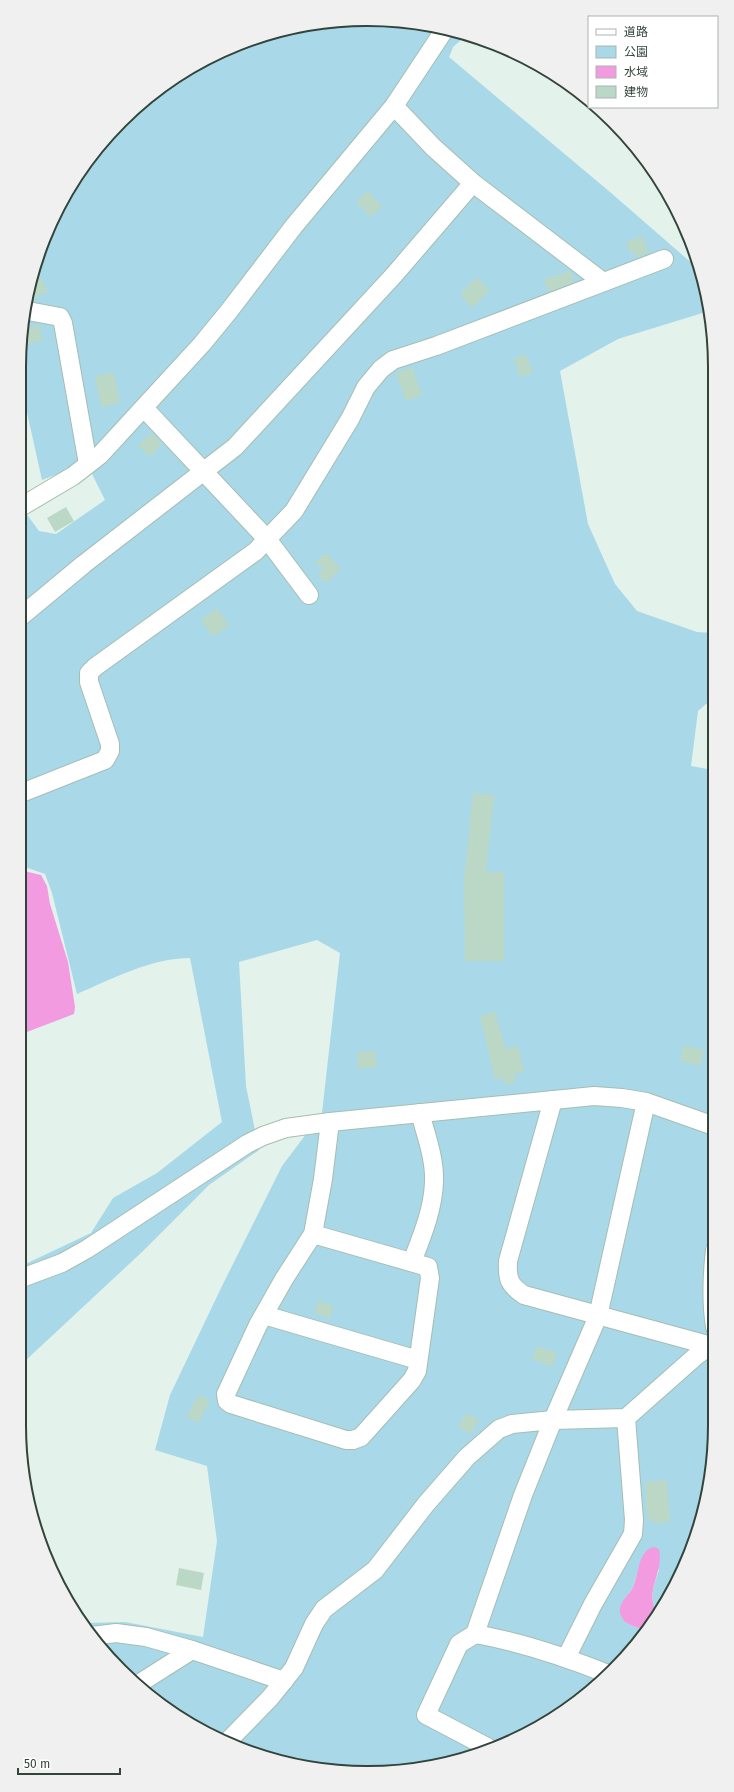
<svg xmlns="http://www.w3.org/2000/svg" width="734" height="1792" font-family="'Fira Sans','Noto Sans JP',sans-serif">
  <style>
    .green { fill: #a9d8e9 }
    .water { fill: #f39be0 }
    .building { fill: #bbd8c7 }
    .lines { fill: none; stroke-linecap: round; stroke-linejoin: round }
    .minor-casing { stroke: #a5beb1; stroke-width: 20 }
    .minor { stroke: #fff; stroke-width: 18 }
    .rim { fill: none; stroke: #33443a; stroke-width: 2 }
  </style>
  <rect width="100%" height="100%" fill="#e3f2eb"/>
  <path class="green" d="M344,20l68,2 55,13 -14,12 -4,10 161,135 85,74 14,45 -91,28 -58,32 28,153 27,60 22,27 60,21 16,1v65l-15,13 -7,55 22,4 2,655 -18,112 -41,75c-7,-16 -2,-26 3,-42l-13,-18 -7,15 -6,20 -11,17 3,18c8,4 14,8 23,5l-5,10 -46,49 -56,40 -106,40 -114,4 -66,-15 -62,-29 -88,-72 -22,-31 42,-1 78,15 14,-96 -10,-75 -52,-16 15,-55 52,-109 60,-120 40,-53 18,-160 -23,-13 -78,22 7,124 13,64 -50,35 -67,67 -117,109 -6,18v-112l72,-34 22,-35 44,-25 65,-51 -32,-164c-39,0 -78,21 -113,36l-25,-101 -7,-19 -20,-7 -6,2v-353l6,-4 14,19 17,3 49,-34 -14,-28 -25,-1 -24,9 -18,-81 -5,-6v-26l18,-112 29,-62 39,-55 50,-47 58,-36 64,-24z"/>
  <g class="water">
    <path d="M24,871l17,4 6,11 3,18 18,58 7,45 -1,7 -55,21v-161z"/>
    <path d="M654,1547l5,2c5,25 -14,39 -3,63l-8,15c-9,3 -15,-1 -23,-5 -3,-4 -6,-9 -5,-14 2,-9 10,-14 13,-21 6,-13 5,-37 21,-40z"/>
  </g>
  <g class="building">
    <path d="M368,191l14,15 -11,11 -15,-15z"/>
    <path d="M642,236l7,17 -13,4 -2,-5 -4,1 -4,-11z"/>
    <path d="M35,269l13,22 -18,10 2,-13z"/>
    <path d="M571,271l3,11 -26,10 -4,-13z"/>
    <path d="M477,277l13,14 -18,17 -12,-14z"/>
    <path d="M39,325l4,15 -20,6 2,-17z"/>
    <path d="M526,354l7,18 -13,5 -6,-18z"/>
    <path d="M412,367l10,28 -16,6 -10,-28z"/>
    <path d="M114,372l6,31 -19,4 -6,-31z"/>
    <path d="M151,433l11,11 -12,13 -12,-12z"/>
    <path d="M66,507l8,14 -19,11 -8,-14z"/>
    <path d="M326,553l15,16 -15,14 -8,-8 5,-5 -8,-8z"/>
    <path d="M217,608l12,17 -16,12 -12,-17z"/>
    <path d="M473,793l21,2 -8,77h18v89h-39l-1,-81z"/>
    <path d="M495,1012l11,37 12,-3 6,26 -10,2 2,8 -11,3 -2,-7 -8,2 -15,-64z"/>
    <path d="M684,1045l20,5 -4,16 -20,-5z"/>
    <path d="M375,1051l2,16 -19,2 -1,-17z"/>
    <path d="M318,1301l16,5 -4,12 -16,-5z"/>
    <path d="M537,1346l20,7 -5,14 -20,-8z"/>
    <path d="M198,1395l12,6 -12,22 -11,-6z"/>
    <path d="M467,1413l12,8 -9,13 -12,-8z"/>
    <path d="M667,1480l3,42 -18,1v-4h-5l-2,-37z"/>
    <path d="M179,1568l25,5 -3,17 -25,-5z"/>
  </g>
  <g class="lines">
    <defs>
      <g id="minor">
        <path d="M394,106l39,41 40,36 130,99"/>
        <path d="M28,311l32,6 3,6 25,141"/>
        <path d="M144,408l123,131 42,56"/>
        <path d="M19,508l54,-32 27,-21 102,-111 27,-33 65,-85 100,-120 51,-77"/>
        <path d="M19,618l65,-54 151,-117 159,-172 79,-92"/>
        <path d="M19,794l86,-34 5,-9v-7l-21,-62v-9l6,-6 161,-116 11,-12 27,-28 56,-92 16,-32 15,-18 12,-9 43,-14 228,-87"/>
        <path d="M553,1100l-45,161c-1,18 1,24 16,34l191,52"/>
        <path d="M313,1234l115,33 2,11 -13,93 -5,9 -51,57 -8,3h-7l-115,-36 -4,-3 -1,-7 32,-69 26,-46 29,-45 10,-55 7,-57"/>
        <path d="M715,1250c-3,26 -4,51 0,77"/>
        <path d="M412,1262c10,-26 21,-52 22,-80 1,-23 -8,-47 -14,-69"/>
        <path d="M19,1279l43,-16 25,-14 160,-105 16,-8 23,-8 44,-6 264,-26 28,2 24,4 68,24"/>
        <path d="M264,1315l154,45"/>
        <path d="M475,1634c46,8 90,23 133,40"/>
        <path d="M92,1636l24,-3 30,4 46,13 92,31"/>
        <path d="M566,1658l27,-54 40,-70 1,-14 -8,-102"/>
        <path d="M140,1683l52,-33"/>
        <path d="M227,1742l43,-44 24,-30 20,-44 10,-15 51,-39 51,-66 41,-47 32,-28 13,-5 41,-4 73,-2 70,-62 8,-6 11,-2"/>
        <path d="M487,1747l-61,-32 33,-71 16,-10 48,-139 30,-75 45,-104 48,-214"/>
      </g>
    </defs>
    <use href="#minor" class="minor-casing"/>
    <use href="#minor" class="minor"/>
  </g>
  <path d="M0 0H734V1792H0ZM367 26H367A341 341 0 0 1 708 367V1425A341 341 0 0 1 367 1766H367A341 341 0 0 1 26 1425V367A341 341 0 0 1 367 26Z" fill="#eff0ef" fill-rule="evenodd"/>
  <path class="rim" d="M367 26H367A341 341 0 0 1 708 367V1425A341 341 0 0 1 367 1766H367A341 341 0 0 1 26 1425V367A341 341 0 0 1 367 26Z"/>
  <rect x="588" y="16" width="130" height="92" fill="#ffffff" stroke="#adb4b0"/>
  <rect x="596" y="29" width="20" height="6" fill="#ffffff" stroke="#adb4b0"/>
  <text x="624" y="36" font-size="12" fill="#33443a">道路</text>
  <rect x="596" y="46" width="20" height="12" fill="#a9d8e9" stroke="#adb4b0"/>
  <text x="624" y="56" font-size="12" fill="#33443a">公園</text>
  <rect x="596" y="66" width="20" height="12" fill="#f39be0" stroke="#adb4b0"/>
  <text x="624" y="76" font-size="12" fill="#33443a">水域</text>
  <rect x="596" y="86" width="20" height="12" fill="#bbd8c7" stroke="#adb4b0"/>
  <text x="624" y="96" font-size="12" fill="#33443a">建物</text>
  <path d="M18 1768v6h102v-6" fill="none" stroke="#33443a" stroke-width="2"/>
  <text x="24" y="1768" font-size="12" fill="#33443a" stroke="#ffffff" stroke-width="3" paint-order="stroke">50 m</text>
</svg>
